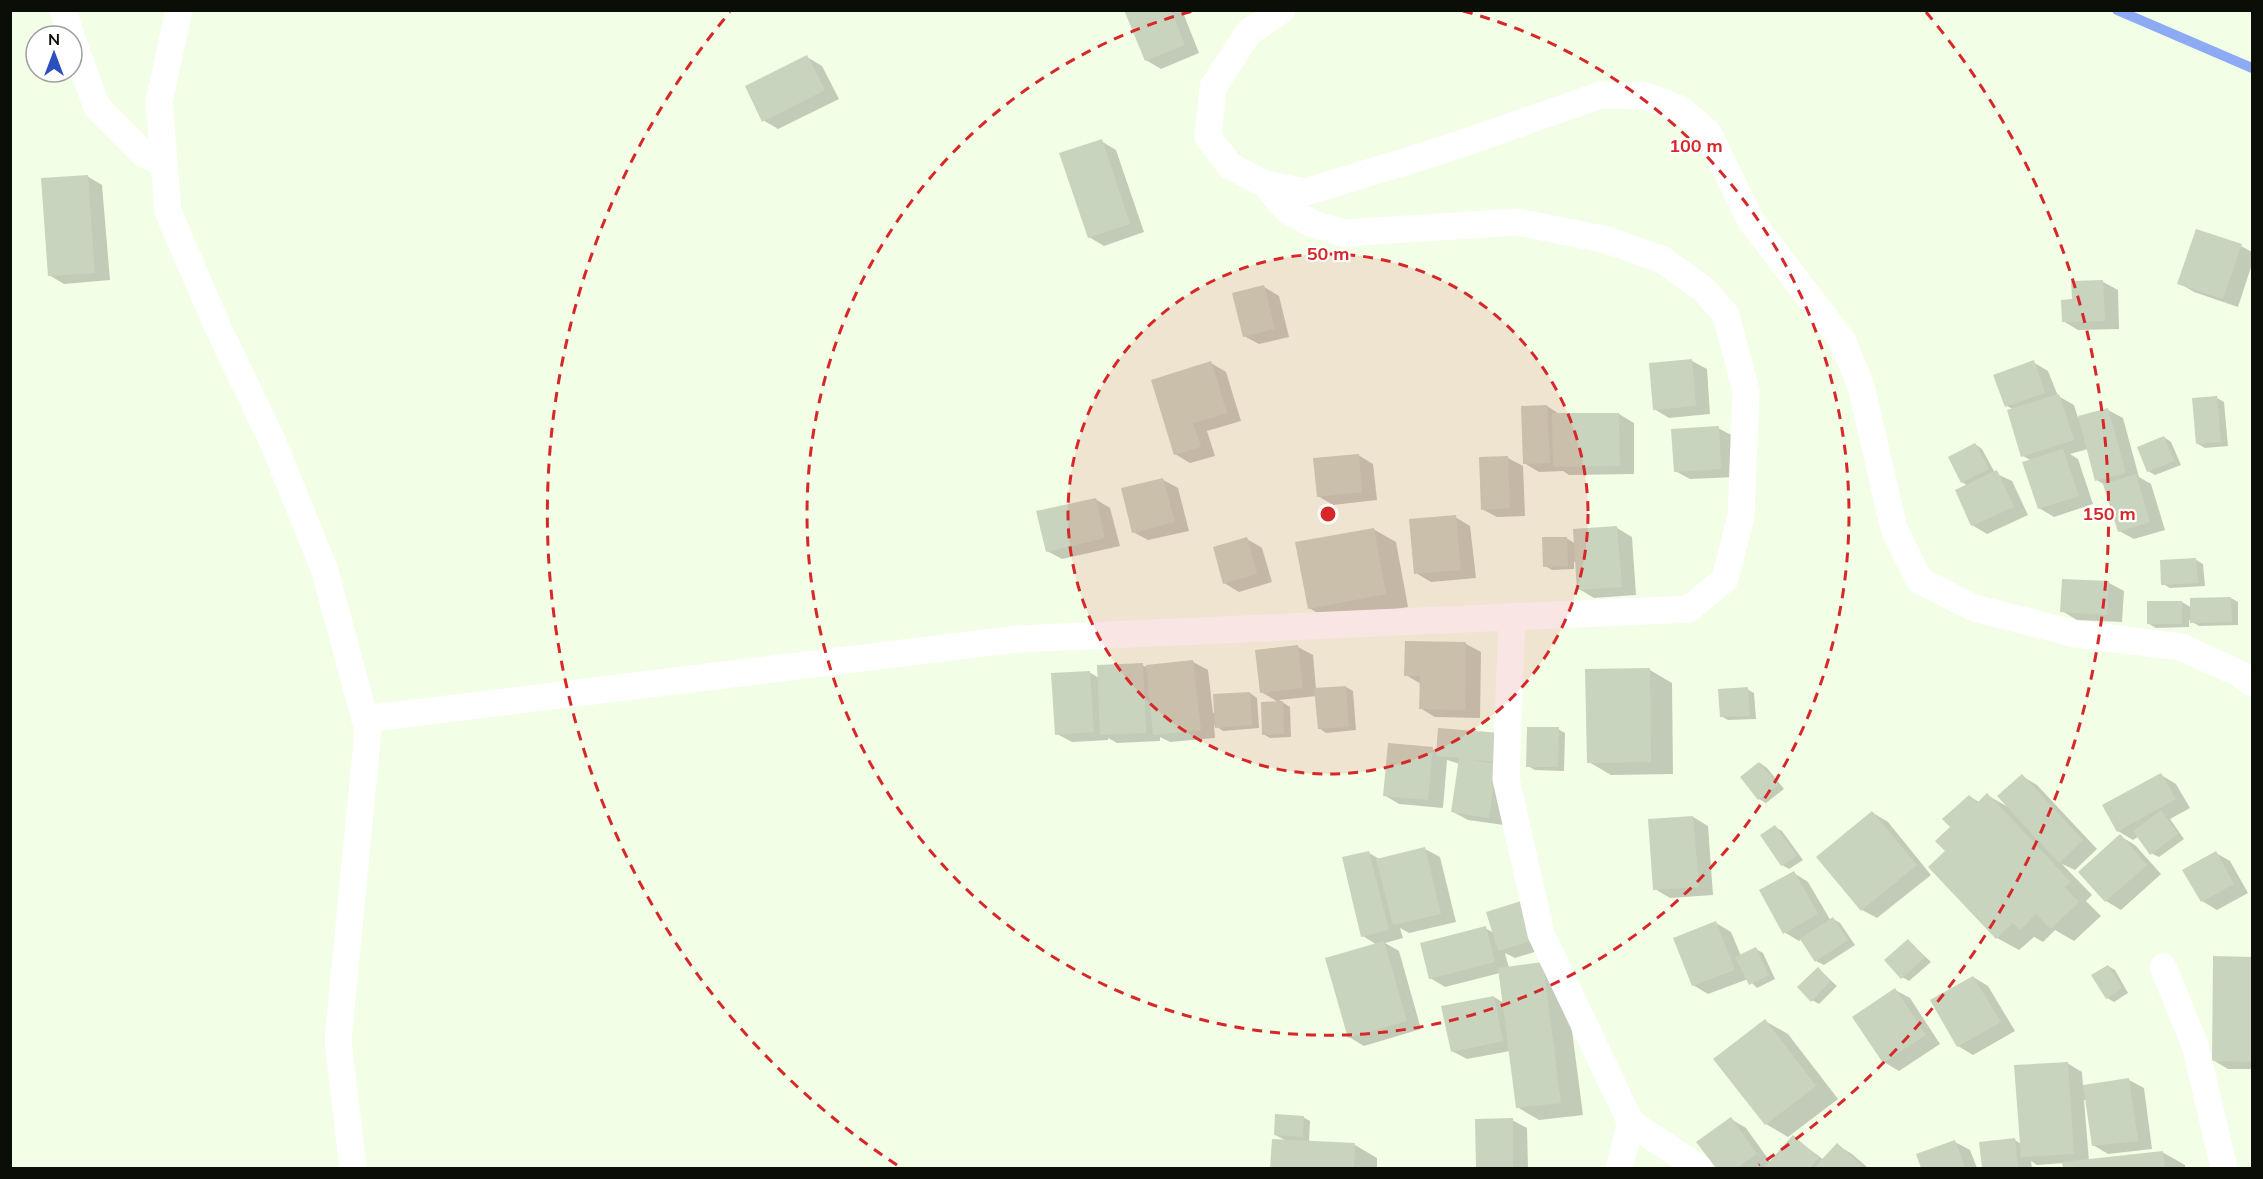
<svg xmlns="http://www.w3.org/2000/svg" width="2263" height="1179" font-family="Mulish,sans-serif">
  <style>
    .shadow { fill: #0003 }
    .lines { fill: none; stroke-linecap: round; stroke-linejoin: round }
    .stream { stroke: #8cabf4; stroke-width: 10 }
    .building { fill: #c9d4be }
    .street { stroke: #fff; stroke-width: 27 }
    .ring { fill: none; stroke: #d62828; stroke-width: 3; stroke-dasharray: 10 8 }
    .centre { fill: #d62828; stroke: #fff; stroke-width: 3 }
    .ring-label { font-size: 18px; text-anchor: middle; font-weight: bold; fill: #d62828; stroke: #fff; stroke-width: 4.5; stroke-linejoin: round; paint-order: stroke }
  </style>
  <rect width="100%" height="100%" fill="#f3fee7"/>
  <g class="shadow">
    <path d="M1126,10h56l17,43 -38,16 -15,-9z"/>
    <path d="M807,57l15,9 17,33 -61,30 -15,-9z"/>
    <path d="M1101,141l15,9 28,82 -40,14 -15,-9z"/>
    <path d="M87,176l15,9 8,95 -46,4 -15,-9z"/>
    <path d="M2241,246l11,6v12l-14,43 -44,-15 -15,-9z"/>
    <path d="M2103,282l15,8 1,39 -41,1 -15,-9z"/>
    <path d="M1264,287l15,9 10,41 -30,7 -15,-8z"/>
    <path d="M1692,361l15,8 3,45 -41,4 -15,-9z"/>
    <path d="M2033,362l15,9 10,25 16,9 4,13 30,-8 15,8 16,59 12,7 14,46 -31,9 -15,-8 -14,-46 -8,-5 -9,-31 -18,5 8,5 15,45 -39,13 -15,-9 -7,-47 -9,-5 -9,-46 -7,-4z"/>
    <path d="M1211,363l15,9 15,49 -34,10 8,25 -25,7 -15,-9z"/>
    <path d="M2217,398l7,4 4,44 -23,2 -7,-4z"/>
    <path d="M1547,406l14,9 58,-1 15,9v51l-65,1 -6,-4 -24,1 -15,-9z"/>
    <path d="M1718,428l15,8 3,41 -46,2 -15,-8z"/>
    <path d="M2164,437l7,5 10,23 -26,10 -7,-4z"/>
    <path d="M1975,444l7,5 13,24 17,8 16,34 -41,19 -15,-9 -4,-39 -6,-4z"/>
    <path d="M1358,455l15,9 4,36 -44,5 -15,-9z"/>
    <path d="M1508,458l15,8 2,50 -28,1 -15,-8z"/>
    <path d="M1163,480l15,8 11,43 -41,9 -15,-8z"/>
    <path d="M1095,499l15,9 10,38 -58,13 -15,-8z"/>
    <path d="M1455,517l15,9 6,52 -45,4 -15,-9z"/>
    <path d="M1617,528l15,9 4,58 -42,3 -15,-9 -2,-28 -3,1v7l-22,1 -7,-4 21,-28 10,6z"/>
    <path d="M1373,529l23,13 12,65 -76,14 -23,-13z"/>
    <path d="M1247,539l15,9 10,34 -33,10 -15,-9z"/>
    <path d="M2196,560l7,4 2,22 -35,2 -7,-4z"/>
    <path d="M2063,580l46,3 15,8 -2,31 -45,-2 -15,-9z"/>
    <path d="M2231,598l7,4v23l-39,1 -10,-6v7l-33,1 -7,-4 33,-22 10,6z"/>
    <path d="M1406,643l60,1 15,8 -1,66 -45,-1 -15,-9 1,-24 -15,-9z"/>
    <path d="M1298,647l15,8 3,34 30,-2 7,4 3,39 -30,3 -7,-5 -2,-32 -38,4 11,7 1,30 -21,1 -7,-4 17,-31 -19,-11z"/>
    <path d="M1193,662l15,8 5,43 37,-20 7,5 2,30 -36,3 -9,-6 1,13 -45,4 -10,-5v4l-43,2 -9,-5v2l-36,2 -15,-8 32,-62 10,6 43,-13 4,2z"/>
    <path d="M1650,670l22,13 1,91 -62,1 -22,-13z"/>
    <path d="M1747,689l7,4 2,26 -28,1 -7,-4z"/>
    <path d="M1558,729l7,4 -1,38 -29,-1 -7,-4z"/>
    <path d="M1514,744l-10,81 -36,-5 -15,-8 7,-48 -13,-4 -4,48 -44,-4 -15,-9 48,-46 6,3z"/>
    <path d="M1760,763l7,5 17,21 -18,14 -7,-4 -17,-22z"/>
    <path d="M2161,775l15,9 14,24 -20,11 14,20 -25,18 -8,-4 -12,-17 -6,4 -15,-9z"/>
    <path d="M2022,776l15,9 60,64 -22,21 -13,-6 30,31 -6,6 15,15 -27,25 -19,-11 -12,12 -9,-5 -15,13 -22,-12 -50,-87 5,-23 17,-32 10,6 8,-7 21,12z"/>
    <path d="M1873,813l15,9 43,53 -54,43 -15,-8z"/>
    <path d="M1693,817l15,9 5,69 -43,3 -15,-9z"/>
    <path d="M1775,827l7,4 21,29 -14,9 -7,-4z"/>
    <path d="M2120,836l15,9 26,29 -40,36 -15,-9 -26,-28z"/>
    <path d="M1425,849l15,8 16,65 -47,11 -9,-5 3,10 -18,5 14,8 22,78 -57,17 -15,-9 28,-92 -14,-9 6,-83 12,7z"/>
    <path d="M2216,853l14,8 18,32 -31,17 -15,-9z"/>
    <path d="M1794,873l14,9 23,39 2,-2 7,4 15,22 -31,20 -8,-4 -14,-22 -3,2 -15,-9z"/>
    <path d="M1488,913l59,35 -32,10 -10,-5 4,15 34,-4 22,13 18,138 -44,5 -22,-13 -7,-56 -43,8 -15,-8 42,-54 10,6 -4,-30 -55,14 -15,-9 55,-50 9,5z"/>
    <path d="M1716,923l15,9 10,24 15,-7 7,4 12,26 -18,9 -9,-9 -40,15 -15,-9z"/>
    <path d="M1908,941l23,21 -22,19 -7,-4z"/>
    <path d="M2215,958h37v111h-24l-15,-9z"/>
    <path d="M2108,966l7,4 13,23 -14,9 -7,-4z"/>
    <path d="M1818,969l19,17 -18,18 -7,-4z"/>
    <path d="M1973,977l15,9 27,45 -42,24 -15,-9z"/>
    <path d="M1895,990l15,8 30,46 -41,27 -15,-9z"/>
    <path d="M1765,1021l23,13 50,65 -50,38 -22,-13z"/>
    <path d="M2067,1063l15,9 1,14 46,-6 15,8 8,61 -44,5 -15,-9 -6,-45h-3l5,61 73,-9 23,13v3h-121v-5l-27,2 -6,-4 1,7h-48l-3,-24 34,-4 6,4z"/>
    <path d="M1303,1117l7,4 -1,21 46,3 22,13v10h-105l2,-28 13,1 -12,-6z"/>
    <path d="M1731,1119l15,9 25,35 22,-26 31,23 13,-15 15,9 16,14h-150l-19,-26z"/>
    <path d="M1512,1120l15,8 1,40 -51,-1z"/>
    <path d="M1955,1142l15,8 7,18h-54l-5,-13z"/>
  </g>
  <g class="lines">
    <path class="stream" d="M2117,10l135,58"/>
  </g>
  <g class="building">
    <path d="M1124,10h47l14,35 -40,16z"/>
    <path d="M807,55l18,35 -63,32 -17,-36z"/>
    <path d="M1102,139l28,85 -42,14 -29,-85z"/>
    <path d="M88,175l7,98 -47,3 -7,-98z"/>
    <path d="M2196,229l46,15 -19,55 -46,-15z"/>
    <path d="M2103,280l2,41 -43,1 -1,-22 11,-1 -1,-18z"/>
    <path d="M1264,285l11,44 -32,8 -11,-44z"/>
    <path d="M1692,359l4,47 -43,4 -4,-47z"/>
    <path d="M2034,360l11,33 -40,14 -12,-32z"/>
    <path d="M1211,361l16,52 -34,10 8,24 -27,8 -23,-75z"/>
    <path d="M2059,394l15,46 -53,17 -14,-47z"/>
    <path d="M2217,396l4,46 -25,2 -4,-46z"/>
    <path d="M1547,405l3,58 -27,1 -2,-58z"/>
    <path d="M2108,408l18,65 -31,8 -17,-65z"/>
    <path d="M1552,413h67l1,53 -67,1z"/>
    <path d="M1719,426l2,43 -47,3 -3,-43z"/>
    <path d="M2164,436l10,25 -27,11 -10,-25z"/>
    <path d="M1975,443l14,26 -28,14 -13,-26z"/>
    <path d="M2063,449l16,47 -41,13 -16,-47z"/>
    <path d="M1359,454l3,38 -45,5 -4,-39z"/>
    <path d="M1508,456l2,52 -29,2 -2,-53z"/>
    <path d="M1997,470l17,37 -43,19 -16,-36z"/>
    <path d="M2136,474l14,48 -32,10 -15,-48z"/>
    <path d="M1163,478l12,44 -43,11 -11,-45z"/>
    <path d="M1096,498l9,40 -59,14 -10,-41z"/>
    <path d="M1456,515l5,55 -47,4 -5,-55z"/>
    <path d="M1617,526l5,61 -45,3 -4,-61z"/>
    <path d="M1374,528l12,66 -78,15 -13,-67z"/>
    <path d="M1247,537l10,37 -34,10 -10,-37z"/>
    <path d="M1542,537h25l1,29 -25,1z"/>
    <path d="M2196,558l2,25 -37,2 -1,-25z"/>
    <path d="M2062,579l47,2 -2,34 -47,-3z"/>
    <path d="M2231,597l1,25 -42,1v-25z"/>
    <rect x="2147" y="601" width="35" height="23"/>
    <path d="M1405,641l61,1 -1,68 -46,-1 1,-33h-16z"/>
    <path d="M1298,645l5,43 -43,5 -5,-43z"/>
    <path d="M1193,660l8,70 -48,5 -7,-70z"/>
    <path d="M1143,663l3,70 -46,2 -3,-70z"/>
    <path d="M1650,668l1,94 -64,1 -2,-94z"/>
    <path d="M1090,671l4,61 -39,3 -4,-62z"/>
    <path d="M1346,686l3,41 -31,2 -4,-41z"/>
    <path d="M1748,687l2,29 -30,1 -2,-28z"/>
    <path d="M1250,692l2,33 -37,3 -2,-34z"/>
    <path d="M1283,701l1,33 -22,1 -1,-33z"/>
    <path d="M1527,727h32l-1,40h-32z"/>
    <path d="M1438,728l62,5 -3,29 -31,-3 31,5 -8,54 -38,-6 8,-54 -23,-2z"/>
    <path d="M1388,743l45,4 -5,53 -45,-4z"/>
    <path d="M1759,762l19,23 -20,15 -18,-23z"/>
    <path d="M2161,773l15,26 -59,33 -15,-27z"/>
    <path d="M2022,774l61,66 -24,23 -62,-67z"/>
    <path d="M1987,793l84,89 -6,5 14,15 -28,27 -15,-15 -16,16 -7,-7 -17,16 -68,-72 17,-16 -10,-10 15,-14 -8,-8 27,-24 8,8z"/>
    <path d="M2161,810l17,24 -28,21 -17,-24z"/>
    <path d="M1872,811l45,54 -56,46 -45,-54z"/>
    <path d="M1693,816l6,71 -46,3 -5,-71z"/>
    <path d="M1775,825l22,31 -16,10 -21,-31z"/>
    <path d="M2120,834l27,31 -42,37 -27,-30z"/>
    <path d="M1425,847l16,67 -48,11 -17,-66z"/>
    <path d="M1369,851l20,79 -28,7 -19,-80z"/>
    <path d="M2216,851l18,33 -33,18 -19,-32z"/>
    <path d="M1794,871l24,43 -35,20 -24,-44z"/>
    <path d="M1521,901l12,39 -35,11 -12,-39z"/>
    <path d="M1833,917l15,23 -33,22 -15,-23z"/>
    <path d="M1716,921l19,49 -43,16 -19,-48z"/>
    <path d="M1486,926l9,36 -66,17 -9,-36z"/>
    <path d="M1908,939l17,18 -24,22 -17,-19z"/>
    <path d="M1384,941l23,80 -59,17 -23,-80z"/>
    <path d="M1756,947l13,28 -20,10 -14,-28z"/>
    <path d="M2213,956l39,1v105l-40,-1z"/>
    <path d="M1543,962l18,141 -45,5 -18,-140z"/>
    <path d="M2108,965l14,23 -16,11 -15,-24z"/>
    <path d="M1818,967l13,14 -20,21 -14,-15z"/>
    <path d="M1973,976l28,46 -44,25 -27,-47z"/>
    <path d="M1895,988l31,47 -43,28 -31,-46z"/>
    <path d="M1494,996l9,45 -52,11 -10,-46z"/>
    <path d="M1765,1019l51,67 -51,39 -52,-66z"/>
    <path d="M2068,1062l6,92 -53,3 -7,-92z"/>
    <path d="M2129,1078l9,63 -46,5 -9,-61z"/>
    <path d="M1275,1114l29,2 -1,21 -29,-2z"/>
    <path d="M1731,1117l26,37 -20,14h-21l-20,-26z"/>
    <path d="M1513,1118v50h-37l-1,-49z"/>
    <path d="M1793,1135l26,23 -9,10h-46z"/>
    <path d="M2015,1138l3,30h-36l-3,-26z"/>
    <path d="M1272,1139l83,4 -1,25h-84z"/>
    <path d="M1955,1140l10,28h-44l-5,-14z"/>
    <path d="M1837,1143l27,25h-50z"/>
    <path d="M2163,1151l2,17h-102l-1,-6z"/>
  </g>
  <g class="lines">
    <g class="street">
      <path d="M63,10l8,26"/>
      <path d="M179,10l-20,92 9,110 51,118 53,110 53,131 43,160 -30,309 15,128"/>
      <path d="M1282,10l-33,22 -36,55 -5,50 22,29 35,18 41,8 137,-42 158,-55 44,1 35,13 28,24 43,88 91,119 19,46 33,143 25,51 55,28 102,26 105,13 59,27 12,9"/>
      <path d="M72,39l25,68 47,47 20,10"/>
      <path d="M1512,616l-6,163 35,155 90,189 68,45"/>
      <path d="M365,719l653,-80 671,-30 36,-30 16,-63 5,-125 -20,-76 -22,-25 -41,-30 -56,-20 -89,-18 -174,11 -31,-9 -26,-14 -22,-26"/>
      <path d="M2163,967l32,78 29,123"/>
      <path d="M1619,1168l12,-45"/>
    </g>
  </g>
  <circle cx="1328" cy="514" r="260" fill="#d62828" fill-opacity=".12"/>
  <g class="ring">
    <circle cx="1328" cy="514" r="260"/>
    <path d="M1463 11A521 521 0 1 1 1193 11"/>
    <path d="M897 1165A781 781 0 0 1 730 12M1926 12A781 781 0 0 1 1759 1165"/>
  </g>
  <circle cx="1328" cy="514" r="9" class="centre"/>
  <g class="ring-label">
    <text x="1696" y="152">100 m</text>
    <text x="1328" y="260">50 m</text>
    <text x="2109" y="520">150 m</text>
  </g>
  <rect width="2263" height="1179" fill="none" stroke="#0a0e07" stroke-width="24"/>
  <g transform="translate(54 54)"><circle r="28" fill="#ffffff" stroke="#9d9f9c" stroke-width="1.5"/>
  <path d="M0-4.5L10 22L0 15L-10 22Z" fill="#2c4fbe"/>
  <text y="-9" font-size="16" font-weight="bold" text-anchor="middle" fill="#0a0e07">N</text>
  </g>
</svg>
